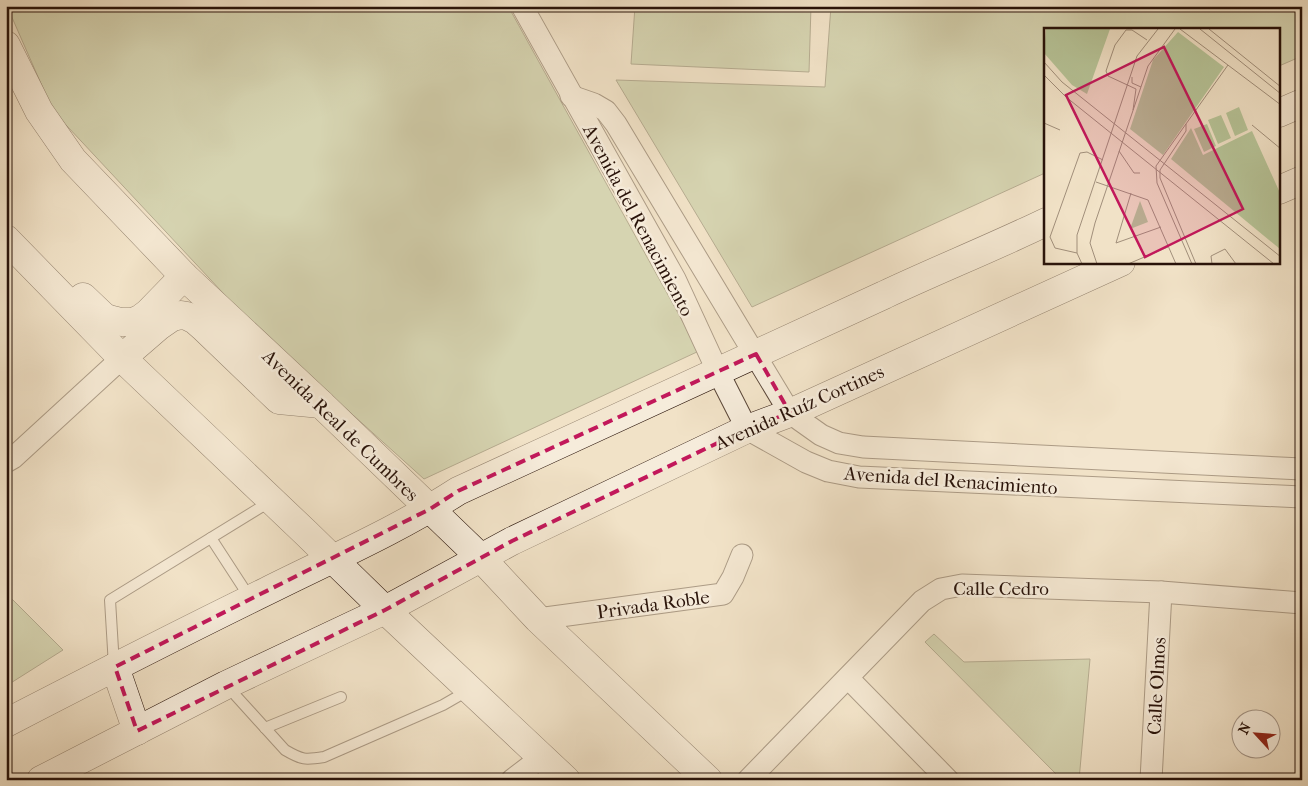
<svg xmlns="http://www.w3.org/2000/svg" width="1308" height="786" font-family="'IM FELL French Canon',serif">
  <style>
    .green { fill: #b7c498; stroke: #706b50 }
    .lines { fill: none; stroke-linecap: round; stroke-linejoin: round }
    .lane-casing { stroke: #5a4638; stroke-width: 12 }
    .street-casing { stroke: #5a4638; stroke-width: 23 }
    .secondary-casing { stroke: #281209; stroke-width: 29 }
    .lane { stroke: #f6ecdb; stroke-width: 10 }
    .street { stroke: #f6ecdb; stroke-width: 21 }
    .secondary { stroke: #f6ecdb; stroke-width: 28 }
    .marked { fill: none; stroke: #c2185b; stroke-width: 4; stroke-dasharray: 10 6; stroke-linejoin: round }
    .labels { text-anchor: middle; stroke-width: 5; stroke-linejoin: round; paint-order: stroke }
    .street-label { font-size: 19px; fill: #281209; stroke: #f6ecdb }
    .inset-road { fill: none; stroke: #a18f7b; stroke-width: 1 }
    .view { fill: #c2185b; fill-opacity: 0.15; stroke: #c2185b; stroke-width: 2.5 }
    .inset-edge { fill: none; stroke: #281209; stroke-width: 2.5 }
  </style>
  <rect width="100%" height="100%" fill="#f1e2c7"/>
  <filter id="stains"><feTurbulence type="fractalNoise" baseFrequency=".004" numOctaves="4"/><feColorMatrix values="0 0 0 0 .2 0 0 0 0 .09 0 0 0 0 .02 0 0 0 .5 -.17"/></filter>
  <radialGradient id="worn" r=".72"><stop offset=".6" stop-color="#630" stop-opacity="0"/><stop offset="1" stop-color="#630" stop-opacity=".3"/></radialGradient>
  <g class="green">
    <path d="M7,6h501l191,345 -275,128 -172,-155 -199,-213z"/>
    <path d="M635,6h176l-2,66 -178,-8z"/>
    <path d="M831,6h471v50l-23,10v-37h-233l-1,144 -293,134 -136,-227 209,7z"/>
    <path d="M6,593l57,57 -57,36z"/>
    <path d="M934,634l30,28 126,-3 -11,121h-17l-137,-138z"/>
  </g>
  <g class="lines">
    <defs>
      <g id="lane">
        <path d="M211,538l39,60"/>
        <path d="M114,666l-4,-66 161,-99"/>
        <path d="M227,686l58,64c17,10 20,10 39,7l119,-52 26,-15"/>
        <path d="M265,728l76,-31"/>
      </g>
      <g id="street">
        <path d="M522,6l153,273 42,91 30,59 59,33 22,9 31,6 443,20"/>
        <path d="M571,96l23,8 12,7 10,13 174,289 31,22 18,8 24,4 439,22"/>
        <path d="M6,462l7,-4 109,-100"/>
        <path d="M538,619l185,-25 10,-17 9,-22"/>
        <path d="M848,678l100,102"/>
        <path d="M512,780l30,-23"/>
        <path d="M748,780l174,-179 19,-12 21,-4 199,7 141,11"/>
        <path d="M1151,780l10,-188"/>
      </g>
      <g id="secondary">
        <path d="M6,45l33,66 34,49 111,116 137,128 160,154 57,61 170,161"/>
        <path d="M1279,113l23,-10"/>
        <path d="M1279,190l23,-10"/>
        <path d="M6,239l116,119 184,175 79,77 181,170"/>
        <path d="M83,297l21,20 5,2 12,3h11l8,-3 8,-6 36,-37"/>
        <path d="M122,358l37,-32 13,-9 9,-2 6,1 8,4 8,7 76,73 42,4"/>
        <path d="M115,667l22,64"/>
        <path d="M6,723c87,-45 173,-89 261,-132 64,-32 131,-61 191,-100 142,-66 284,-131 426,-196 53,-25 108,-47 162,-73"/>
        <path d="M41,780l185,-95 159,-75 127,-69 235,-112 43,-16 331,-151"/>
      </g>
    </defs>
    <use href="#lane" class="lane-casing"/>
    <use href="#street" class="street-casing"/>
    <use href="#secondary" class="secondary-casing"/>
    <use href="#lane" class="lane"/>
    <use href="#street" class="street"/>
    <use href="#secondary" class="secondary"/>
  </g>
  <path d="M0 0H1308V786H0ZM756,354l34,59 -43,16 -235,112 -127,69 -248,121 -22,-64 315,-158 28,-18z" fill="#f1e2c7" fill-opacity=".55" fill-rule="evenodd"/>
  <path class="marked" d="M756,354l34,59 -43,16 -235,112 -127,69 -248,121 -22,-64 315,-158 28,-18z"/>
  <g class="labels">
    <g class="street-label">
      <text transform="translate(639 220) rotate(62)" y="7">Avenida del Renacimiento</text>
      <text transform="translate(799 407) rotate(-24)" y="7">Avenida Ruíz Cortines</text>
      <text transform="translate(341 425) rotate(44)" y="7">Avenida Real de Cumbres</text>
      <text transform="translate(951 480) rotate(4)" y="7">Avenida del Renacimiento</text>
      <text x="1001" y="595">Calle Cedro</text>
      <text transform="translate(653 604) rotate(-8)" y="7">Privada Roble</text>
      <text transform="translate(1156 686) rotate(-87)" y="7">Calle Olmos</text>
    </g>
  </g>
  <g transform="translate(1044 28)">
    <rect width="236" height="236" fill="#f1e2c7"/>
    <path d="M2,1h64l-23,65 -15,-9 -28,-32zM134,4l46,35 -61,88 -33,-26 23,-69zM195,79l9,23 -13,6 -9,-23zM177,87l10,23 -13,6 -10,-24zM163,96l9,22 -12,6 -10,-23zM147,100l12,27 49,-24 28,62v56l-109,-90zM96,173l8,21 -18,7z" fill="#b7c498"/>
    <path class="inset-road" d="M136,1l101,76M156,1l81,65M165,1l72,58M0,34l18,20 219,175M0,47l22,22 208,167M88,49v6l9,4M89,82l3,-21 -28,-13 -2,-5 9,-26 11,-15h6l15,10M0,95l16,7M142,96v7l-26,39v8l36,86M208,97l29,24M75,123l15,22h6M52,154l52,18 28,64M87,165l-15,50 45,-16M33,225l-22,-5 -5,-11 30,-84 7,-1 16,8M38,236l-5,-11v-18l60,-179 21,-27M53,236l-7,-21 5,-20 53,-157 27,-37M84,236l40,-17M148,236l-35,-81 -1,-17 72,-101M168,236l-1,-8 14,-7 11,15"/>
    <path class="view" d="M120,19l79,162 -98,48 -79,-162z"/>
    <rect width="236" height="236" class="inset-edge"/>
  </g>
  <rect width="1308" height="786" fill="none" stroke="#f1e2c7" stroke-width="25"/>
  <rect x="8" y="8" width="1293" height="771" fill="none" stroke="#281209" stroke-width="2.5"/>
  <rect x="12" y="12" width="1283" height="761" fill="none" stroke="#281209"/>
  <g transform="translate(1256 734) rotate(296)"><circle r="24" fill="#f6ecdb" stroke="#a49587"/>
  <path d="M0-4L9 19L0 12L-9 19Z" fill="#8f2418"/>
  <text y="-8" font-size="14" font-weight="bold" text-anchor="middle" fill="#281209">N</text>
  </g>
  <rect width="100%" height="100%" filter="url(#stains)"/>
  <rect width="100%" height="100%" fill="url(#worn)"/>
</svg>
